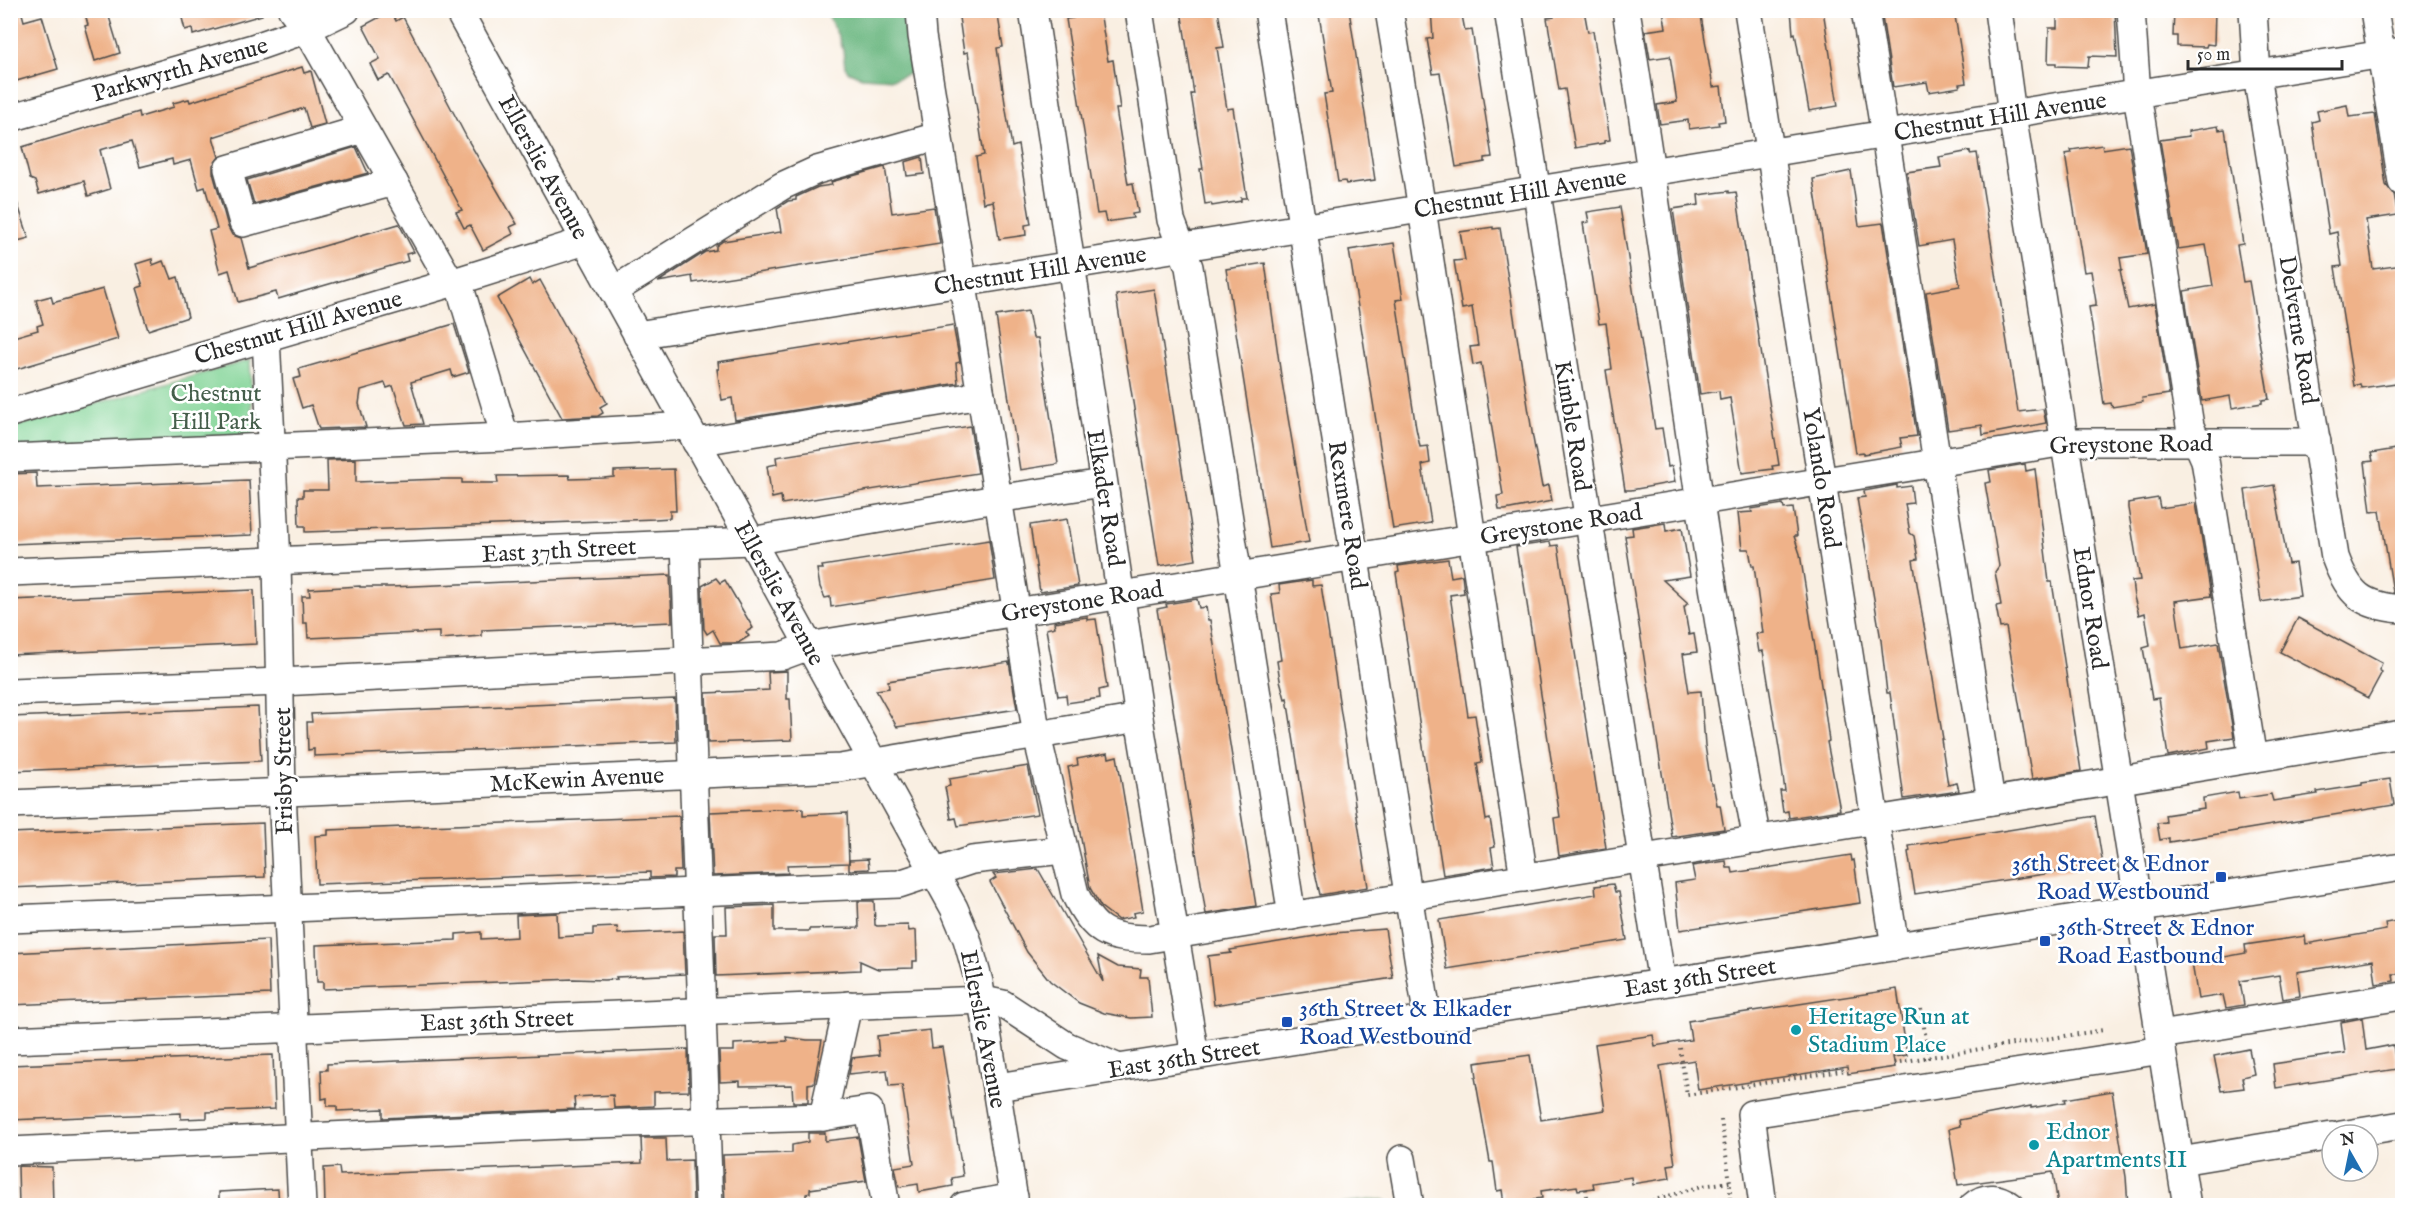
<svg xmlns="http://www.w3.org/2000/svg" width="2413" height="1216" font-family="'IM FELL English',serif">
  <style>
    .green { fill: #82d496; stroke: #568060; stroke-width: 1.5 }
    .forest { fill: #69b67f; stroke: #4a7055; stroke-width: 1.5 }
    .building { fill: #efb289 }
    .lines { fill: none; stroke-linecap: round; stroke-linejoin: round }
    .minor-casing { stroke: #4a4846; stroke-width: 30 }
    .path { stroke: #4a4846; stroke-width: 4; stroke-dasharray: 1.5 4.5; stroke-linecap: butt }
    .minor { stroke: #fff; stroke-width: 27 }
    .transit-dot { fill: #1a4fb4; stroke: #fff; stroke-width: 2 }
    .culture-dot { fill: #0f9aa8; stroke: #fff; stroke-width: 2 }
    .labels { text-anchor: middle; stroke-width: 5; stroke-linejoin: round; paint-order: stroke }
    .street-label { font-size: 24px; fill: #2b2b2b; stroke: #fff }
    .park-label { font-size: 24px; fill: #455e4b; stroke: #fff }
    .transit-label { font-size: 24px; fill: #164399; stroke: #fff; text-anchor: start }
    .culture-label { font-size: 24px; fill: #0d838f; stroke: #fff; text-anchor: start }
  </style>
  <rect width="100%" height="100%" fill="#fff"/>
  <filter id="ink" filterUnits="userSpaceOnUse"><feTurbulence type="fractalNoise" baseFrequency=".0167" numOctaves="2"/><feDisplacementMap in="SourceGraphic" scale="12" xChannelSelector="R" yChannelSelector="G"/><feConvolveMatrix kernelMatrix="1 2 1 2 8 2 1 2 1" color-interpolation-filters="sRGB"/></filter>
  <filter id="wash" filterUnits="userSpaceOnUse"><feTurbulence type="fractalNoise" baseFrequency=".008" numOctaves="4" result="noise"/><feDisplacementMap in="SourceGraphic" scale="24" xChannelSelector="R" yChannelSelector="G"/><feGaussianBlur stdDeviation="1.35" result="paint"/><feColorMatrix in="noise" values="0 0 0 0 0 0 0 0 0 0 0 0 0 0 0 0 0 1.4 0 .05"/><feComposite in="paint" operator="in"/></filter>
  <g filter="url(#wash)">
    <rect width="100%" height="100%" fill="#f9efe2"/>
    <g class="green">
      <path d="M250,360l3,79 -242,12 -1,-23z"/>
      <path d="M1373,1200h10l9,5h-68z"/>
    </g>
    <path class="forest" d="M826,11h76l11,50 -1,12 -18,6 -32,-2 -13,-5 -4,-5 -2,-17 -4,-12z"/>
    <g id="blocks">
      <g class="building">
        <path d="M10,10h11l3,11 18,-5 16,53 -45,13 -3,-11z"/>
        <path d="M95,10h12l13,43 -25,8 -10,-35 3,-1 -3,-11z"/>
        <path d="M180,10h82v5l-69,20 -1,-7 -7,2z"/>
        <path d="M958,10h39l6,37 -6,1 9,62 6,37 6,-2 13,79 -6,1 1,10 -27,4 -6,-38 -10,2 -7,-46 8,-2 -16,-103 -4,1z"/>
        <path d="M1181,10h37l6,37 -7,1 10,61 6,-1 14,90h-6v3l-29,5 -1,-3 -6,1 -5,-35h3l-12,-75h3z"/>
        <path d="M1349,10l26,170 -29,4 -1,-3 -7,1 -14,-88 8,-1 -13,-78z"/>
        <path d="M1431,10h30l4,21 7,-1 20,127 -7,1v4l-29,5 -16,-94 -7,1 -6,-35 6,-1z"/>
        <path d="M1553,10h31l4,22 5,-1 17,109 -6,1v2l-29,5 -10,-59 -6,1 -12,-72 7,-1z"/>
        <path d="M1663,10h37l13,77 8,-1 4,35 -7,1 1,3 -30,4 -1,-9 -28,4 -3,-19 20,-3 -7,-46 -20,3 -5,-28 21,-3z"/>
        <path d="M1791,10h32l15,96 -29,5 -14,-78 -2,1z"/>
        <path d="M1881,10h73l12,73 -7,1 1,3 -31,5 -2,-10 -34,5z"/>
        <path d="M2057,10h58l2,47 -28,-1 -1,11 -32,-1v-3h-8l1,-35h8z"/>
        <path d="M2215,10l-1,35 -7,-1 -1,3 -29,-1v-10h-4l1,-25z"/>
        <path d="M391,11l5,10 7,-4 66,125 48,82 -7,3 3,7 -30,16 -13,-25 -6,3 -8,-16 6,-2 -73,-135 -11,5 -8,-16 10,-5 -17,-33z"/>
        <path d="M1072,11h28l8,50 5,-1 7,49h-4l12,75 5,-1 5,30 -6,1 1,4 -27,4 -2,-9 -7,1 -31,-195 7,-1z"/>
        <path d="M302,67l2,6 7,-2 14,53 -15,4 -6,-20 -91,29 6,20 -6,8v8l15,54 4,8 9,3 8,30 150,-44 15,28 -8,2 2,7 -130,38 -2,-7 -38,10 -9,-32 -9,3 -11,-42 8,-2 -12,-42 -6,2 -8,-29 -18,5 -1,-6 -32,8 -8,-26 -32,9 10,39 -22,7 -4,-15 -45,13 -4,-13 -5,-2 -8,-32 117,-35 1,5 34,-10 -1,-4 16,-4 1,3z"/>
        <path d="M2347,105l2,12 26,-3 11,71 8,10 4,20 -32,5 7,49 30,-4v117l-42,6 -1,-4 -6,2 -19,-119 7,-1 -5,-34 -8,2 -17,-112 7,-2 -2,-9z"/>
        <path d="M2218,126l1,4 6,-1 18,115 -6,1 6,37 6,-1 20,118 -7,1v3l-30,5 -2,-12 -28,5 -18,-110 29,-5 -5,-30 -2,-11 -28,4 -18,-109 29,-4 -1,-5z"/>
        <path d="M2102,145l1,4 26,-4 18,109 -27,4 2,12h-2l8,39 27,-5 14,90 -27,4 1,4 -31,5 -1,-4 -7,1 -15,-97 7,-1v-4l-5,-31 -7,1 -19,-118 7,-1 -1,-3z"/>
        <path d="M356,147l12,26 -114,31 -7,-24z"/>
        <path d="M1970,151v3l7,-1 41,259 25,-3 3,14 -63,12 -1,-10 -34,5 -22,-138 34,-6 -8,-46 -33,6 -12,-74 34,-5 -2,-10z"/>
        <path d="M922,157l2,17 -17,2 -2,-14z"/>
        <path d="M885,167l7,46 42,-6 6,37 -247,39 -1,-7 -34,6 47,-30 11,-2v-4l7,-5 58,-9 -4,-24 11,-7 8,-1v-3l22,-10 14,-2 -1,-3z"/>
        <path d="M1851,171l8,55 24,-3 34,213 -17,2 2,9 -39,7v-2l-7,1 -43,-274z"/>
        <path d="M1729,191v2l7,-1 43,273 -7,1 1,3 -31,4 -12,-75 -10,2 -1,-9 -19,3 -27,-185 26,-4 -1,-10z"/>
        <path d="M10,193h4l15,45 -19,5z"/>
        <path d="M1620,207l35,222 7,-1 6,39 4,-1 3,16 -44,8h-6l-19,-120 6,-1 -6,-46 -7,1 -16,-101 6,-1 -2,-10z"/>
        <path d="M1493,227v2l7,-1 33,210 9,49 7,-2 3,16 -47,9h-6l-2,-14 6,-1 -22,-132 -8,2 -3,-18 8,-1 -6,-39 -10,2 -8,-48 11,-1 -5,-28z"/>
        <path d="M1394,243l9,56 -7,1 20,128 4,19 8,-1 2,17 -8,2 9,58 -38,6 -44,-279z"/>
        <path d="M152,259l1,6 10,-4 2,5h2l5,13 6,-2 10,40 -40,13 -9,-29h2l-4,-13 6,-2 -7,-22z"/>
        <path d="M1265,263l16,113 28,166 -39,6 -44,-279z"/>
        <path d="M529,279l3,6 8,-5 67,123 -7,4 3,6 -5,3 -36,2 -65,-120z"/>
        <path d="M103,289l15,50 -108,32v-33l28,-8 -1,-4 6,-2 -7,-24 15,-4 2,7 3,-1z"/>
        <path d="M1154,289l42,271 -37,6 -43,-271z"/>
        <path d="M1028,311l5,27h5l20,126 -38,6 -24,-154z"/>
        <path d="M454,324l15,48 -16,5 -2,-7 -40,12 12,42 -17,1 -13,-39 -6,2 -2,-5 -24,7 -2,14 7,23 -47,2 -8,-24 -9,3 -9,-29 8,-2 -2,-8z"/>
        <path d="M953,325l7,37 -4,1 2,20 -223,37 -3,-22 -10,2 -5,-31h2l-1,-7z"/>
        <path d="M970,426l8,47 -196,31 -1,-8 -9,2 -5,-32 10,-2 -1,-7z"/>
        <path d="M2403,448v145l-10,-1 -13,-81 -9,1 -6,-50 8,-1 -2,-8z"/>
        <path d="M356,459v23l87,-3h19v4h36l-1,-7 72,-1 1,4 34,-1 10,-1v-6l60,-2 2,42h-6v7l-15,1 -350,13v-6h-6l-1,-29h5v-7h25l-1,-30z"/>
        <path d="M2025,464l1,7 9,-2 14,113h3l29,189 -49,8 -26,-152 -6,1 -4,-22 5,-1 -6,-33 4,-6 -14,-83 6,-1 -2,-12z"/>
        <path d="M36,473l1,15 212,-8 3,55 -242,9v-70z"/>
        <path d="M1897,485v3l14,-2 2,17 -8,1 5,29 4,3 4,23 -5,1 30,179h-2l7,46 9,-2 2,8 -55,8 -14,-106h-3l-6,-53 -24,-142 8,-1 -1,-6z"/>
        <path d="M2274,485l14,79 7,-1 5,33 -39,6 -16,-112z"/>
        <path d="M2158,498l2,10 36,-5 15,93 -36,5 7,48 36,-6 16,94 -26,4 1,7 -41,8 -9,-58 -7,1 -9,-51 7,-2 -5,-33 -6,2 -5,-18 -2,-16 8,-1 -12,-72v-5z"/>
        <path d="M1783,504l1,5 9,-1 4,28h-3l6,18 24,150 5,37 -2,1 13,68 -51,8 -1,-7 -5,1 -3,-21h5l-5,-37 -17,-103 -4,1 -3,-18 7,-1 -9,-67h-2l-3,-17h-7l-4,-36 14,-1 -1,-3z"/>
        <path d="M1067,519l11,67 -38,6 -10,-67z"/>
        <path d="M1665,523l1,8 16,-3 8,48 -27,4 25,23 -4,4 5,28 5,-1 3,18 -14,2 6,38 12,-1 4,54 6,39h2l4,21h3l4,24 -52,8 -47,-301 8,-1 -1,-7z"/>
        <path d="M989,540l6,40 -164,27 -1,-10 -5,1 -5,-11 -3,-18h6l-1,-3z"/>
        <path d="M1550,542l1,4 7,-1 48,303 -47,8 -5,-38 6,-1 -39,-252 -2,1 -3,-19z"/>
        <path d="M1448,559l3,18 11,-2 2,18 -14,2 18,121 7,-1 7,47 -5,1 9,57 4,-1 5,28 -4,1 3,19 -51,8 -47,-302 3,-1 -1,-6z"/>
        <path d="M670,575l2,47 -190,8v6l-43,3v-7l-131,6 -1,-15h-4l-1,-27h8l-1,-7 51,-3v1h31z"/>
        <path d="M716,578l4,5 5,-3 28,48 -7,4 3,4 -11,7h-18l-7,-13 -6,4 -3,-5 -2,-43z"/>
        <path d="M1312,580v6l9,-1 47,302 -48,8 -7,-32 -26,-165 -2,1 -5,-19 -3,-19 4,-1 -10,-66 9,-1 -1,-8z"/>
        <path d="M254,590l2,54 -246,11v-55z"/>
        <path d="M1197,599l2,9 7,-1 2,13h2l46,286 -50,8 -49,-305 10,-2 -1,-3z"/>
        <path d="M1087,617v3l9,-1 11,69 -8,2 1,8 -33,5 -1,-8 -8,1 -12,-67 9,-2 -1,-5z"/>
        <path d="M2298,618l84,45 -3,7 3,2 -14,26 -88,-46z"/>
        <path d="M1009,662l8,47 -120,18 -21,-37 13,-2 -1,-7z"/>
        <path d="M787,671v28h3l2,41 -84,3 -2,-50 63,-3 -1,-18z"/>
        <path d="M675,699l1,43 -362,14v-7l-6,1 -1,-28h5l-1,-8z"/>
        <path d="M258,707l3,54 -251,10v-54z"/>
        <path d="M1108,753l1,5 8,-2 26,155 -10,2 1,4 -16,3 -17,-13 -11,-19 -22,-121 10,-2 -1,-6z"/>
        <path d="M1028,766l10,48 -80,12 -2,-8 -5,1 -6,-32 5,-1 -1,-7z"/>
        <path d="M2390,779l4,26 -225,37v-4l-9,2 -3,-17 9,-1 -1,-7 39,-6 -1,-11 35,-6 1,7 32,-5 2,7 45,-7 -1,-2 45,-7v-2z"/>
        <path d="M803,808v7l44,-2 2,50 -62,2 1,8 -75,3 -3,-64z"/>
        <path d="M679,816l2,55h-7v6l-24,1v-6l-333,12 -2,-48 13,-1v-5z"/>
        <path d="M2095,816l8,49 -188,29 -7,-42 2,-1 -1,-5z"/>
        <path d="M263,823l2,54 -255,11v-55z"/>
        <path d="M1851,855l1,6 2,-1 6,43 -180,27 -5,-47 20,-3 -3,-14 34,-5 1,7h5l1,5z"/>
        <path d="M868,859l1,10 -20,1v-10z"/>
        <path d="M1038,869l65,113 -5,-26 20,11 23,2 -1,8h8l4,40 -21,1 -27,-5 -25,-10 -29,-22 -23,-29 -37,-70 6,-4 -3,-4z"/>
        <path d="M1613,884l2,8h4l8,48 -180,29 -8,-49 157,-26 -1,-8z"/>
        <path d="M858,901h16l1,24 2,1 31,-1 1,6 7,-1 1,31h-4v7l-35,1 -18,-8v9l-144,6 -1,-42h12l-1,-27 48,-2v26h35v-2l50,-1z"/>
        <path d="M557,913l1,24 35,-2v-7l24,-1 1,7 65,-3 2,43 -69,3 1,2 -13,1 -31,-1 -250,10v-7h-6l-1,-37 140,-5v-6l25,-2v7l36,-2 -1,-22z"/>
        <path d="M2403,920v54h-10l1,7 -18,3 -3,-24 -76,12 3,24 -17,3 -4,-24 -39,6 4,24 -18,3 -3,-13 -25,4 -6,-36 54,-10 -1,-8 60,-9 1,8 80,-14 -1,-7z"/>
        <path d="M1385,929l8,49 -179,27 -6,-49 23,-3 -1,-3 104,-17z"/>
        <path d="M268,940l2,54 -260,11v-52z"/>
        <path d="M1897,989l10,66 -14,2 2,10 -47,7 -1,-7 -149,23 -4,-30 -34,6 15,98 -7,1 2,13 -38,6 -1,-7 -38,6 1,5 -16,2 -1,-4 -36,5 1,7 -38,6 -2,-14 -5,1 -4,-29h-3l-15,-85h2l-2,-14 55,-8 11,65 64,-10 -10,-66 58,-9 2,11 36,-6 -3,-19z"/>
        <path d="M2362,1018l4,32 27,-5 4,24 -121,19 -3,-24 72,-11 -4,-31z"/>
        <path d="M930,1030l2,18 10,-1 21,129 -11,2 1,8 -34,6 -1,-8 -19,3 -4,-20 19,-3 -12,-79 -13,1 -2,-16 -38,4 3,-16 27,-3 -2,-19z"/>
        <path d="M786,1037l21,3h15l-8,43 -6,1v18h-15l-1,-17 -52,1v-5l-20,1 -1,-31h15v-7l53,-3z"/>
        <path d="M688,1049l1,42 -35,1v14l-40,2 -1,-13 -39,2 1,12 -192,9v-9l-46,2v-5h-10v-8l-5,1 -1,-29h6v-6z"/>
        <path d="M2249,1049l5,25 -12,3 2,11 -23,3 -7,-35z"/>
        <path d="M273,1055l2,54 -68,3v6l-26,1v-6l-171,7v-55z"/>
        <path d="M2112,1091l14,86 2,29h-70l-5,-34 -95,13 -9,-56 11,-3 -1,-6 72,-14v2l35,-6 -1,-3z"/>
        <path d="M808,1133h17v8l33,-4 8,44 -56,8v4l-4,1v6l-81,4 -2,-49 69,-2v-8l16,-3z"/>
        <path d="M641,1138h25l1,23 25,-1 1,44 -368,2 -1,-38 15,-1 1,8 302,-12z"/>
        <path d="M18,1166l34,1 1,39h-34z"/>
        <path d="M278,1189l1,17h-60v-14z"/>
      </g>
    </g>
  </g>
  <g filter="url(#ink)">
    <use href="#blocks" fill-opacity="0" stroke="#4a4846" stroke-width="1.5"/>
    <g class="lines">
      <defs>
        <g id="minor">
          <path d="M292,10l15,19 144,254"/>
          <path d="M458,10l496,898 13,31 12,43 36,224"/>
          <path d="M920,10l2,26 115,700 38,158c18,38 33,45 74,45l1253,-205"/>
          <path d="M1033,10l106,708 56,338"/>
          <path d="M1139,10l32,210 18,47 103,649"/>
          <path d="M1268,10l160,1010"/>
          <path d="M1389,10l33,199 102,669"/>
          <path d="M1508,10l154,973"/>
          <path d="M1626,10c45,277 78,555 131,830"/>
          <path d="M1748,10l147,937"/>
          <path d="M1865,10l126,791"/>
          <path d="M1998,10l14,104 175,1092"/>
          <path d="M2131,10l6,84 53,332 15,34 48,299"/>
          <path d="M2253,10l4,65 78,482c14,38 27,49 67,52"/>
          <path d="M2374,10l28,172"/>
          <path d="M10,118l243,-70 54,-19 39,-19"/>
          <path d="M363,129l-135,40 15,54 151,-41"/>
          <path d="M458,281l47,156"/>
          <path d="M613,291l169,-105 35,-16 121,-34"/>
          <path d="M637,335l1765,-284"/>
          <path d="M266,337l11,225 5,230 20,414"/>
          <path d="M10,413l441,-130 134,-42"/>
          <path d="M696,442l285,-47"/>
          <path d="M10,458l495,-21 182,-11"/>
          <path d="M685,544l24,662"/>
          <path d="M10,572l741,-31 245,-42 107,-16"/>
          <path d="M10,692l271,-10 501,-26 27,-10 23,-4 1233,-200h252"/>
          <path d="M10,804l830,-36 299,-50"/>
          <path d="M10,919l889,-35 73,-24 91,-10"/>
          <path d="M2160,1035l242,-39"/>
          <path d="M10,1040l973,-40 20,4 64,42 52,22"/>
          <path d="M997,1087l1405,-220"/>
          <path d="M823,1117l46,-7 17,96"/>
          <path d="M2341,1135l61,-10"/>
          <path d="M10,1151l554,-26 259,-8 25,-112"/>
          <path d="M1402,1159l8,47"/>
          <path d="M2180,1161l152,-25"/>
          <path d="M964,1206l50,-9"/>
          <path d="M1763,1206l-12,-92 411,-64"/>
          <path d="M1973,1206c12,-11 26,-9 38,0"/>
        </g>
      </defs>
      <use href="#minor" class="minor-casing"/>
      <g class="path">
        <path d="M1921,1009l8,48 175,-27"/>
        <path d="M1680,1048l7,47 160,-25"/>
        <path d="M1894,1063l35,-6"/>
        <path d="M1721,1120l9,62v22"/>
        <path d="M1586,1189l2,15"/>
        <path d="M1581,1206l17,-3 15,3"/>
        <path d="M1635,1206l67,-20 28,-4"/>
      </g>
      <use href="#minor" class="minor"/>
    </g>
  </g>
  <g class="transit-dot">
    <rect x="2215" y="871" width="12" height="12" rx="3"/>
    <rect x="2039" y="935" width="12" height="12" rx="3"/>
    <rect x="1281" y="1016" width="12" height="12" rx="3"/>
  </g>
  <g class="culture-dot">
    <circle cx="1796" cy="1030" r="6"/>
    <circle cx="2034" cy="1145" r="6"/>
  </g>
  <g class="labels">
    <g class="street-label">
      <text transform="translate(180 69) rotate(-16)" y="8">Parkwyrth Avenue</text>
      <text transform="translate(2000 116) rotate(-9)" y="8">Chestnut Hill Avenue</text>
      <text transform="translate(544 167) rotate(61)" y="8">Ellerslie Avenue</text>
      <text transform="translate(1520 193) rotate(-9)" y="8">Chestnut Hill Avenue</text>
      <text transform="translate(1040 270) rotate(-9)" y="8">Chestnut Hill Avenue</text>
      <text transform="translate(298 327) rotate(-16)" y="8">Chestnut Hill Avenue</text>
      <text transform="translate(2299 330) rotate(81)" y="8">Delverne Road</text>
      <text transform="translate(1573 426) rotate(81)" y="8">Kimble Road</text>
      <text transform="translate(2131 444) rotate(-1)" y="8">Greystone Road</text>
      <text transform="translate(1822 478) rotate(81)" y="8">Yolando Road</text>
      <text transform="translate(1106 498) rotate(81)" y="8">Elkader Road</text>
      <text transform="translate(1348 515) rotate(81)" y="8">Rexmere Road</text>
      <text transform="translate(1561 524) rotate(-9)" y="8">Greystone Road</text>
      <text transform="translate(559 550) rotate(-3)" y="8">East 37th Street</text>
      <text transform="translate(780 593) rotate(61)" y="8">Ellerslie Avenue</text>
      <text transform="translate(1082 601) rotate(-9)" y="8">Greystone Road</text>
      <text transform="translate(2091 608) rotate(81)" y="8">Ednor Road</text>
      <text transform="translate(283 771) rotate(-91)" y="8">Frisby Street</text>
      <text transform="translate(577 779) rotate(-3)" y="8">McKewin Avenue</text>
      <text transform="translate(1700 977) rotate(-9)" y="8">East 36th Street</text>
      <text transform="translate(497 1020) rotate(-2)" y="8">East 36th Street</text>
      <text transform="translate(984 1029) rotate(79)" y="8">Ellerslie Avenue</text>
      <text transform="translate(1184 1058) rotate(-9)" y="8">East 36th Street</text>
    </g>
    <g class="park-label">
      <text x="216" y="401">Chestnut<tspan x="216" dy="28">Hill Park</tspan></text>
    </g>
    <g class="transit-label">
      <text x="2209" y="871" text-anchor="end">36th Street &amp; Ednor<tspan x="2209" dy="28">Road Westbound</tspan></text>
      <text x="2057" y="935">36th Street &amp; Ednor<tspan x="2057" dy="28">Road Eastbound</tspan></text>
      <text x="1299" y="1016">36th Street &amp; Elkader<tspan x="1299" dy="28">Road Westbound</tspan></text>
    </g>
    <g class="culture-label">
      <text x="1808" y="1024">Heritage Run at<tspan x="1808" dy="28">Stadium Place</tspan></text>
      <text x="2046" y="1139">Ednor<tspan x="2046" dy="28">Apartments II</tspan></text>
    </g>
  </g>
  <rect width="2413" height="1216" fill="none" stroke="#fff" stroke-width="36"/>
  <g transform="translate(2350 1153) rotate(351)"><circle r="28" fill="#ffffff" stroke="#aaaaaa" stroke-width="1.5"/>
  <path d="M0-4.5L10 22L0 15L-10 22Z" fill="#1f6fb2"/>
  <text y="-9" font-size="16" font-weight="bold" text-anchor="middle" fill="#2b2b2b">N</text>
  </g>
  <path d="M2188 60v9h154v-9" fill="none" stroke="#2b2b2b" stroke-width="3"/>
  <text x="2197" y="60" font-size="18" fill="#2b2b2b" stroke="#ffffff" stroke-width="4.5" paint-order="stroke">50 m</text>
</svg>
